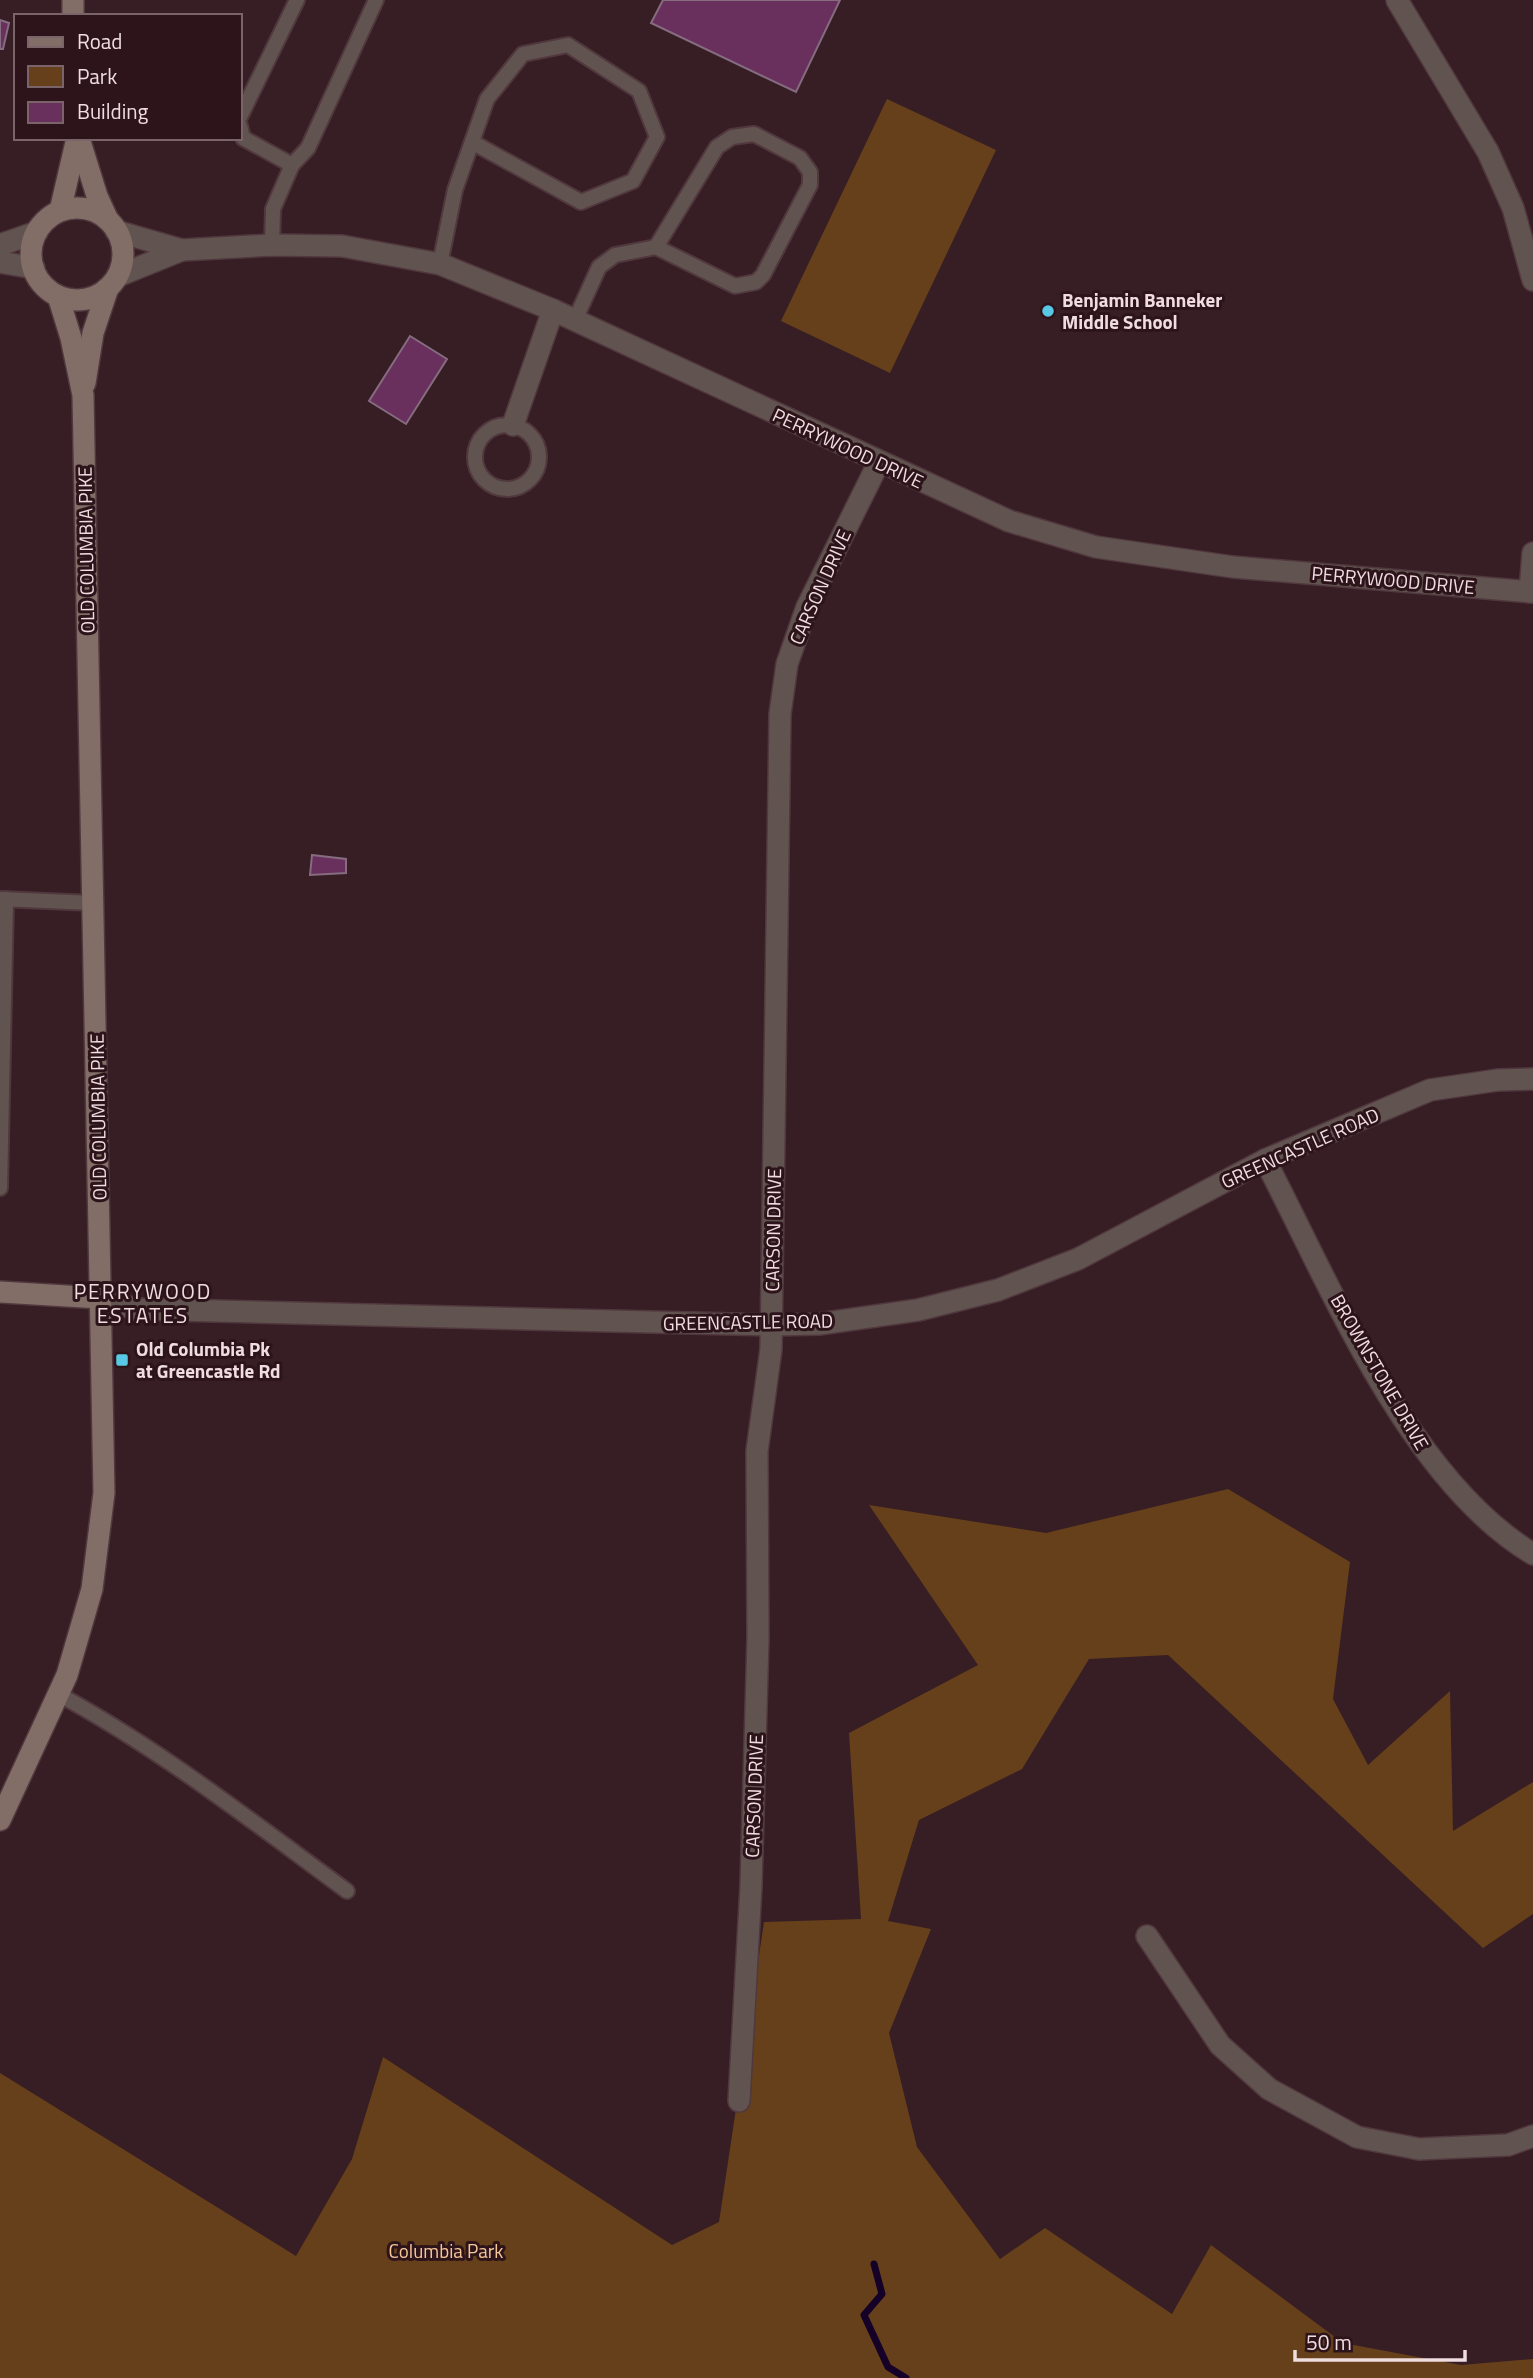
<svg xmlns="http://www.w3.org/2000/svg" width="1533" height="2378" font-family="'Titillium Web',sans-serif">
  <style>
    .green { fill: #65401a }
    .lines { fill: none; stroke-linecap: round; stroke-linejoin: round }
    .stream { stroke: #150027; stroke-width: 7 }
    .building { fill: #69305e; stroke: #856c7f; stroke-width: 2 }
    .lane-casing { stroke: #51383e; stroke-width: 18 }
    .street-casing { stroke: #51383e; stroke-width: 24 }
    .secondary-casing { stroke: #51383e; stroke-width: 24 }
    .lane { stroke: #615450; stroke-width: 14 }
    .street { stroke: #615450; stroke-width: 21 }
    .secondary { stroke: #826d67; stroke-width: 21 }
    .poi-dot { fill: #58c8e4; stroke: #2d141a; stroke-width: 2.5 }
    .labels { text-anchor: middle; stroke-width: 6; stroke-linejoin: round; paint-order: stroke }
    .poi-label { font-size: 19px; font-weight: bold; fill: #efdde0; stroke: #2d141a; text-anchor: start }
    .street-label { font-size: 19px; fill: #efdde0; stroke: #2d141a }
    .park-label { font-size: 19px; fill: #f6c699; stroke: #2d141a }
    .neighbourhood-label { font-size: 21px; letter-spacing: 2px; fill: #efdde0; stroke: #2d141a }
  </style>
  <rect width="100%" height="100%" fill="#371d24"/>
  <g class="green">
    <path d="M887,99l109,51 -106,223 -109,-52z"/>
    <path d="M1228,1489l122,73 -17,137 35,66 82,-74 3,140 80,-49v132l-50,34 -315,-293 -79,4 -67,110 -103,51 -31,101 43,8 -42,104 28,114 83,112 45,-31 127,86 39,-69 132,98 118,22 72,-6v19h-1533v-305l296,183 56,-97 31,-102 289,188 47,-23 45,-300 97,-3 -12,-186 129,-68 -109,-160 177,28z"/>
  </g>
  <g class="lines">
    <path class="stream" d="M874,2264l8,30 -18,21 24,52 18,11"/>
  </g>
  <g class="building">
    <path d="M663,0h177l-44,92 -145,-69z"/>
    <path d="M0,20l9,3 -6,26h-3z"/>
    <path d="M410,336l37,23 -41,65 -37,-23z"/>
    <path d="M312,855l34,4v14l-36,2z"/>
  </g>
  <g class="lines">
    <defs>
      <g id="lane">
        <path d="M240,117l57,-117"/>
        <path d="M240,126l3,12 49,27 16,-17 68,-148"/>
        <path d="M272,245l1,-36 19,-44"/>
        <path d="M440,264l15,-74 32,-91 36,-45 45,-9 71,46 18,46 -24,44 -52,21 -109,-60"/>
        <path d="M575,320l24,-53 16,-12 41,-8 79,39 21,-4 7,-7 47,-90v-13l-10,-14 -46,-24 -22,3 -15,10 -61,100"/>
        <circle cx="507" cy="457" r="32"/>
        <path d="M0,899l93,4"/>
        <path d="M0,1188l6,-289"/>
        <path d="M58,1694c102,55 196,129 289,197"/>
      </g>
      <g id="street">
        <path d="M1397,0l91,152 25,56 20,72"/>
        <path d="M116,231l66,19 -64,26"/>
        <path d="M0,245l37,-13"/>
        <path d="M182,250l90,-5 70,1 98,18 113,46 456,211 87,26 137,20 300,25"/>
        <path d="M0,262l34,6"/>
        <path d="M513,425l40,-115"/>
        <path d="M1530,592l3,-39"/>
        <path d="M1265,1160c66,126 143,319 268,394"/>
        <path d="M100,1298l35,11 636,16 48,-1 99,-14 80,-20 80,-31 187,-99 165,-70 68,-10 35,-1"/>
        <path d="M1147,1936l73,109 49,44 88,48 62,12 89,-4 25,-9"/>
        <path d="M739,2101l12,-215 7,-248 -1,-187 14,-102 9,-635 7,-50 20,-57 72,-145"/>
      </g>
      <g id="secondary">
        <path d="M73,0v16"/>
        <path d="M79,138l18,58 11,24"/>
        <circle cx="77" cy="254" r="46"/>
        <path d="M60,211l17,-73"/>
        <path d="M85,383l8,-50 15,-45"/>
        <path d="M0,1292l100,6"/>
        <path d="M0,1820l67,-145 25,-86 12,-96 -21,-1098 -12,-57 -13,-42"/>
      </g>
    </defs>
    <use href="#lane" class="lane-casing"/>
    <use href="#street" class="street-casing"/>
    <use href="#secondary" class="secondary-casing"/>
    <use href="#lane" class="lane"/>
    <use href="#street" class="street"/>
    <use href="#secondary" class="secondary"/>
  </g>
  <g class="poi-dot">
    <circle cx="1048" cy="311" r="7"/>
    <rect x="115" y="1353" width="14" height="14" rx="3.5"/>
  </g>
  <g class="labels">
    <g class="poi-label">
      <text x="1062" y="307">Benjamin Banneker<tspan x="1062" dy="22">Middle School</tspan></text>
      <text x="136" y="1356">Old Columbia Pk<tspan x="136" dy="22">at Greencastle Rd</tspan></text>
    </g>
    <g class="street-label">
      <text transform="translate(848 448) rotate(25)" y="7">PERRYWOOD DRIVE</text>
      <text transform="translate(86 550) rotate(-91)" y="7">OLD COLUMBIA PIKE</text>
      <text transform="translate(1393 580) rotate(5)" y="7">PERRYWOOD DRIVE</text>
      <text transform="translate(820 587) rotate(-66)" y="7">CARSON DRIVE</text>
      <text transform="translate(98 1117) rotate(-91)" y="7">OLD COLUMBIA PIKE</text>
      <text transform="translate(1300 1148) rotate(-24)" y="7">GREENCASTLE ROAD</text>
      <text transform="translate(773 1230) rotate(-89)" y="7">CARSON DRIVE</text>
      <text transform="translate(748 1322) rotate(-1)" y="7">GREENCASTLE ROAD</text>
      <text transform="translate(1380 1372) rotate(60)" y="7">BROWNSTONE DRIVE</text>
      <text transform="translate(754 1796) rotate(-88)" y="7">CARSON DRIVE</text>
    </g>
    <g class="park-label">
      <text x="446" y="2258">Columbia Park</text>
    </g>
    <g class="neighbourhood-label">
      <text x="143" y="1299">PERRYWOOD<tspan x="143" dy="24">ESTATES</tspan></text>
    </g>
  </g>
  <rect x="14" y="14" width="228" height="126" fill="#2d141a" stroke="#7b6469" stroke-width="2"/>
  <rect x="28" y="37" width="35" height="10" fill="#826d67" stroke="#7b6469" stroke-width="2"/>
  <text x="77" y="49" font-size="21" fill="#efdde0">Road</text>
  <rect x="28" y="66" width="35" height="21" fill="#65401a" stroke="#7b6469" stroke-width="2"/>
  <text x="77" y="84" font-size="21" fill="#efdde0">Park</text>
  <rect x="28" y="102" width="35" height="21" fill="#69305e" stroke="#7b6469" stroke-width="2"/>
  <text x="77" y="119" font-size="21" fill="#efdde0">Building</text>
  <path d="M1295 2350v10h170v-10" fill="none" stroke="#efdde0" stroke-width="3.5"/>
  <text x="1306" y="2350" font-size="21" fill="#efdde0" stroke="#2d141a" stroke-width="5" paint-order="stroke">50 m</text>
</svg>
